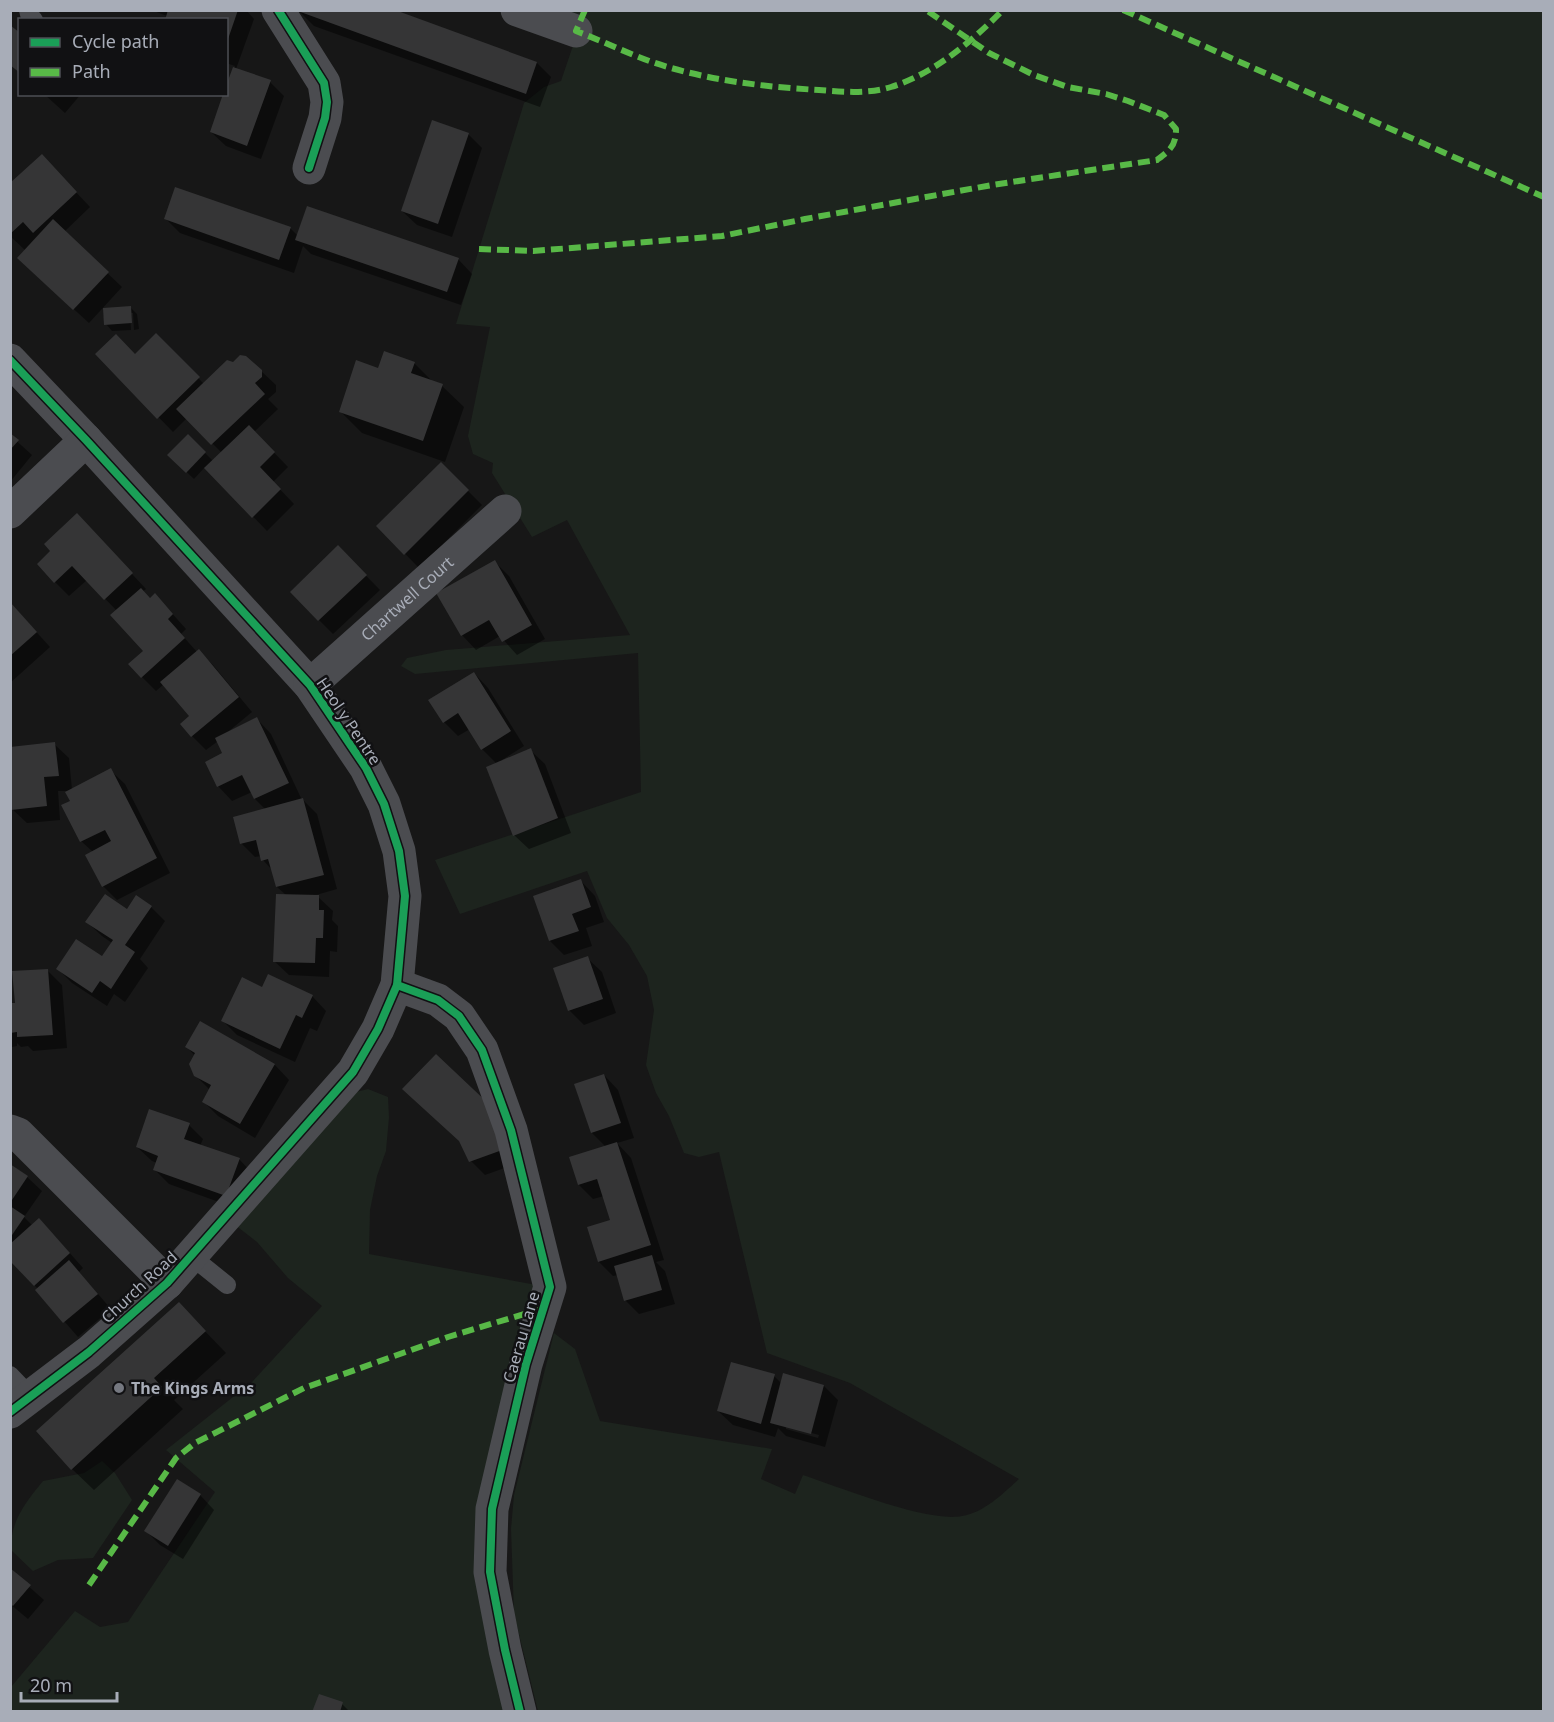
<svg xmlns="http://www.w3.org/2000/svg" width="1554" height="1722" font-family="'Noto Sans',sans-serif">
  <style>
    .green { fill: #1d241e }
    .shadow { fill: #0007; fill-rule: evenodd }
    .building { fill: #353536 }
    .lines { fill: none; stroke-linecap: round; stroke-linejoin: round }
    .lane { stroke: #4b4c50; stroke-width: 18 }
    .street { stroke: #4b4c50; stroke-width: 33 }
    .quiet { stroke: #58b947; stroke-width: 6; stroke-dasharray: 12 6; stroke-linecap: butt }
    .cycleway-casing { stroke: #111113; stroke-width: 11 }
    .cycleway { stroke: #1a9f57; stroke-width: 8 }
    .poi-dot { fill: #757880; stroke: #111113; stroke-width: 2 }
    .labels { text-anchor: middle; stroke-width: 5; stroke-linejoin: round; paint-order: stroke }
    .street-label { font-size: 16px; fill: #a8adb8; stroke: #111113 }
    .poi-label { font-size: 16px; font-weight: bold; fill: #a8adb8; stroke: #111113; text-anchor: start }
  </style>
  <rect width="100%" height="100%" fill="#171717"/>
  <g class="green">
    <path d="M565,11h978v1700h-1005l-24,-97 -3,-85 3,-34 40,-162 21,16 25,72 172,28 -11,30 34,15 8,-19c36,12 125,48 159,41 23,-4 40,-22 57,-37l-169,-96 -83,-30 -48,-201 -20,5 -15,-4 -15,-37 -13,-23 -10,-28 8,-55 -7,-34 -18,-31 -22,-27 -20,-47 -127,43 -25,-54 206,-68 -3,-139 -223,21 -14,-8 6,-8 39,-8 184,-15 -63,-115 -35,17 -40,-64 1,-10 -20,-9 -5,-18 22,-109 -34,-3 68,-221 20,-16 17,-6 22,-65z"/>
    <path d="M368,1089l20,8 1,20 -3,34 -9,25 -7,34 -1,44 173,32 -54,205 21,220 -498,1v-25l64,-76 25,16 28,-5 87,-130 -49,-42 86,-68 70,-76 -34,-28 -31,-36 -32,-25 107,-119z"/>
    <path d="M102,1461l13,12 17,27 -39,58 -35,2 -25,11 -22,-21c-1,-29 15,-48 32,-69l41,-8z"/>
  </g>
  <g class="shadow">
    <path d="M151,10h95l8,9 -18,50 34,13 14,14 -23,63 -35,-13 -15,-14 15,-38 9,-28 -9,-3v-43l-59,-4z"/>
    <path d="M300,12l237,51 14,14 -11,30 -226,-81z"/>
    <path d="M44,94h37l-16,19z"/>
    <path d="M468,134l14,14 -30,89 -35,-12 -15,-14z"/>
    <path d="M56,171l34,36 -26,25 58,55 -33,36 -56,-51 -7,-21 -16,-15v-50z"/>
    <path d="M165,218l125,10 8,8 160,23 14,15 -11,31 -150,-51 -8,-8 -9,27 -114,-40z"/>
    <path d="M131,308l6,6 2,15 -5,1 -1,-17h-3l1,17 -19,1 -6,-7z"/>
    <path d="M156,335l48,49 57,-13 15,14v7l-8,7 10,10 -24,23 34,35 -15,15 21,22 -27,27 -62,-64 -11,12 -25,-24 19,-19 25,25 9,-8 -35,-35 -14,14 -76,-78 38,2z"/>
    <path d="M414,363l20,20 8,3 22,21 -19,55 -83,-29 -22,-22 39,-41z"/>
    <path d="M10,435l22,20 -22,27z"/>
    <path d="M441,464l41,41 -63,63 -41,-42z"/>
    <path d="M91,530l55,59 -4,3 8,8 19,10 17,19 -5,5 16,18 2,-1 14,14 39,47 -23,19 28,-12 14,15 30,64 16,16 20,75 -21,6 17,16 -1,9 6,6 -1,26 -7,-1 -1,26 -40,-2 -15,-14 12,-66 -9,-8 -4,-16 -10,-11 -2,-4 -6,1 -14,-14 25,-33 -11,-11 -3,-7 -20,9 -14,-15 6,-32 -6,-13 -12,9 -14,-14 -1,-20 -27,-32 -8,7 -14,-14 3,-26 -28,-40 -30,-31 -18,16 -14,-14z"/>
    <path d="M338,547l42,43 -47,44 -14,-14z"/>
    <path d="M495,562l14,14 36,63 -28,16 -17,-19 -24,14 -14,-15z"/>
    <path d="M10,603l40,44 -40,36z"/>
    <path d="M474,673l14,15 36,58 -22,14 1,1 27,-11 15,14 26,69 -42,16 -15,-14 -17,-71 -15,-15 -12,-20 -12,7 -14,-14z"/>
    <path d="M54,744l15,14 3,32 38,-20 15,14 45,89 -53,27 -14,-14 -10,-34 -12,-11 -9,-40 -5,-10h-9l2,29 -33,3 -15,-14 -2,-60z"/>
    <path d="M581,881l14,15 9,26 -18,6 6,18 -28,9 -14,-14z"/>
    <path d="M151,907l14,14 -25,38 8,9 -23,34 -11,-8 -7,12 -35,-23 -14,-14 44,-11 10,-15 -10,-7 -15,-14 40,-11z"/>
    <path d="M587,958l15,14 14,41 -32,12 -15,-15z"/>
    <path d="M47,970l15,15 5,63 -34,3 -5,-5 -7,1 -4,-4v3l-5,1 -2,-42 6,-1z"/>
    <path d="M263,989l49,7 14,15 -9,20 -7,-3 -15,34 -58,-27 -14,-14z"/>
    <path d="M201,1023l74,42 14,15 -34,58 -37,-22 -14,-14 6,-12 -15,-15v-19l-8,-9z"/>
    <path d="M604,1075l14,15 16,48 -17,5 14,15 33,102 -8,2 9,9 10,33 -36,10 -14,-14 -7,-25 -5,1 -14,-14 13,-41 -8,-25 -11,3 -14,-14 27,-38 -14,-14z"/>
    <path d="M404,1089l114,74 -33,12 -14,-14 -9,-18z"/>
    <path d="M189,1125l14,14 -3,7 39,13 14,15 -12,36 -72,-26 -14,-14 2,-7 -5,-2 -15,-14z"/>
    <path d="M10,1166l17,11 15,14 -18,26 9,9 20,8 30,34 -4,4 32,37 -33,28 -41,-47 1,-1 -28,-29z"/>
    <path d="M200,1326l26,27 -52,47 9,9 -89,81 -22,-21z"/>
    <path d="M774,1376l8,8 42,2 14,14 -13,47 -39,-11 -8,-8 -3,9 -42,-12 -15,-14zM786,1426l33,9 -1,3 -32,-9z"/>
    <path d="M200,1495l14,15 -31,49 -23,-14 -14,-14z"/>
    <path d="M10,1570l34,30 -16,19 -18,-15z"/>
    <path d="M342,1704l8,8h-36z"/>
  </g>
  <g class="building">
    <path d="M168,10h70l-11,32 -1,-22h-61z"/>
    <path d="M295,10h100l142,52 -11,32z"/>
    <path d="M10,25l10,8v40l-10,-8z"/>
    <path d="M233,67l38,13 -24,66 -37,-14 13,-38h3v-8z"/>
    <path d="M432,120l37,13 -31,91 -37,-13z"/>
    <path d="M42,154l35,38 -44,41 -10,-11 -13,12v-51z"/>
    <path d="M175,187l116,40 -12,33 -115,-41z"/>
    <path d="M307,206l152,52 -12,34 -152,-52z"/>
    <path d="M53,219l56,53 -36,38 -56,-52z"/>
    <path d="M131,306l1,17 -28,2 -1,-17z"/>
    <path d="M156,333l44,44 -43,42 -62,-65 21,-20 19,20z"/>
    <path d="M384,351l31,11 -4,11 32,11 -20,57 -84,-29 17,-52 22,8z"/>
    <path d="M240,355l6,1 16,14v7l-7,6 10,11 -54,51 -35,-36 51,-49 6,2z"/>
    <path d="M249,425l26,27 -15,15 21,22 -29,29 -48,-50z"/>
    <path d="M10,433l9,7 -9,10z"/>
    <path d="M188,434l18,18 -20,21 -19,-18z"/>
    <path d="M441,462l28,28 -65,65 -28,-29z"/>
    <path d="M77,513l56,60 -29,27 -32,-34 -18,17 -17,-19 13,-13 -6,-7z"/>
    <path d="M338,545l29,30 -49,46 -28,-29z"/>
    <path d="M495,560l37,65 -30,17 -13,-22 -28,16 -25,-43z"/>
    <path d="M141,588l9,10 5,-5 18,21 -5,5 17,19 -44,40 -13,-14 15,-13 -33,-36z"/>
    <path d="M10,602l27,30 -27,24z"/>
    <path d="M199,649l40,48 -48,40 -11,-13 9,-8 -29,-34z"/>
    <path d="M474,672l37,59 -30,19 -23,-37 -15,10 -15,-23z"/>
    <path d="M257,717l32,66 -35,16 -12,-24 -25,12 -12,-25 17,-9 -7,-15z"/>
    <path d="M55,742l4,34 -15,1 3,29 -36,4 -1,-63z"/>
    <path d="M531,748l27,70 -45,18 -27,-69z"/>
    <path d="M111,768l46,90 -55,29 -17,-32 26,-14 -6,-11 -25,12 -19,-37 9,-4 -5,-9z"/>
    <path d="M303,798l21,77 -48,12 -8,-28 -7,2 -5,-21 -16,4 -7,-27z"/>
    <path d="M581,879l10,28 -19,7 7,17 -30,10 -16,-45z"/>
    <path d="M105,894l22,15 9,-14 16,11 -27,39 10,7 -24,37 -11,-8 -8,12 -36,-24 20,-30 26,17 11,-16 -28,-18z"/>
    <path d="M276,894l43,1v15h5l-1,28h-7l-1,25 -42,-1z"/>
    <path d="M588,956l15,43 -35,12 -15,-43z"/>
    <path d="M48,969l5,66 -36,2v-5l-7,1v-30h5l-3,-32z"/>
    <path d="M268,974l45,21 -11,23 -6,-3 -16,34 -59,-28 21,-44 20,10z"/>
    <path d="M200,1021l75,43 -35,60 -38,-22 9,-17 -17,-9 -5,-12 6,-11 -10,-6z"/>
    <path d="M436,1054l55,52 14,43 -36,13 -10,-21 -57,-52z"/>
    <path d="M604,1074l17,49 -30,10 -17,-49z"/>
    <path d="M149,1109l41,14 -6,16 56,19 -14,38 -73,-26 5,-14 -22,-9z"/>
    <path d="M617,1142l34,103 -53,17 -11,-35 23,-7 -13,-41 -19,6 -9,-28z"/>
    <path d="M10,1164l18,12 -18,27z"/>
    <path d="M10,1206l15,10 -15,22z"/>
    <path d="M39,1218l31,35 -36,33 -24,-25v-17z"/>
    <path d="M652,1255l10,35 -38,11 -10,-35z"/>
    <path d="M69,1260l29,34 -35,29 -28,-33z"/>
    <path d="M179,1302l27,29 -52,47 8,9 -91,83 -35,-39z"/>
    <path d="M731,1362l44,12 -14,50 -44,-13z"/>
    <path d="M783,1373l41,12 -13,49 -41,-11z"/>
    <path d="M177,1479l24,15 -33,52 -24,-15z"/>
    <path d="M10,1568l21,17 -18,21 -3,-2z"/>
    <path d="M319,1694l24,8 -3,10h-28z"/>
  </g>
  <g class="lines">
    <g class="lane">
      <path d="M28,10l1,4 5,6"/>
      <path d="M191,1256l36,29"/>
      <path d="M10,1375l21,22"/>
    </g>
    <g class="street">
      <path d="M278,10l46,73 3,19 -2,16 -16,50"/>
      <path d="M517,10l59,21"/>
      <path d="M10,360l76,80 224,245 56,83 18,36 15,47 6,45 -8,89 -19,44 -25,43 -186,211 -78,69 -79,60"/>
      <path d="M10,512l76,-72"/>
      <path id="s1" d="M310,685l195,-174"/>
      <path d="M397,985l41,15 21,16 23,34 29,80 39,157 -24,77 -34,145 -2,63 15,78 15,62"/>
      <path d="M10,1131l8,3 149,149"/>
    </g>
    <g class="quiet">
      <path d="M585,10l-9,21c26,10 51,22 76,31 53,18 112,25 167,28 23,2 50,4 72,-3 44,-14 80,-45 112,-77"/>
      <path d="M1123,10l421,187"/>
      <path d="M479,249l54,2 189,-15 83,-17 187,-34 165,-25c13,-10 19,-14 19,-31l-12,-14 -36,-14 -22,-7 -38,-7 -34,-12 -45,-22 -63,-43"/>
      <path d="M89,1585l87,-127 19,-15 109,-55 144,-51 96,-29"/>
    </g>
    <defs>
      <g id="cycleway">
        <path d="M278,10l46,73 3,19 -2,16 -16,50"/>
        <path d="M10,360l76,80 224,245 56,83 18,36 15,47 6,45 -8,89 -19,44 -25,43 -186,211 -78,69 -79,60"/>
        <path d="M397,985l41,15 21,16 23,34 29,80 39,157 -24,77 -34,145 -2,63 15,78 15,62"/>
      </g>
    </defs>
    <use href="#cycleway" class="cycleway-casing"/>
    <use href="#cycleway" class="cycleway"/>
  </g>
  <circle class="poi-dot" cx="119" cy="1388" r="6"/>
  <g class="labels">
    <g class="street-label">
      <text dy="6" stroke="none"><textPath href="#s1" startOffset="130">Chartwell Court</textPath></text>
      <text transform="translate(349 721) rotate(56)" y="6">Heol y Pentre</text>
      <text transform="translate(139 1287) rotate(-43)" y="6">Church Road</text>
      <text transform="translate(521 1337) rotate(-74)" y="6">Caerau Lane</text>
    </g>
    <g class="poi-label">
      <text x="131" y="1394">The Kings Arms</text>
    </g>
  </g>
  <rect width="1554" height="1722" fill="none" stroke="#a8adb8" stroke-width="24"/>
  <rect x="18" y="18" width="210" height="78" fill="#111113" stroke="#4d4f55" stroke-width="1.5"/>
  <rect x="30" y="38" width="30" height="9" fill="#1a9f57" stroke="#4d4f55" stroke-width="1.5"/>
  <text x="72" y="48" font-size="18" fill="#a8adb8">Cycle path</text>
  <rect x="30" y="68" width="30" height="9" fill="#58b947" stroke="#4d4f55" stroke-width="1.5"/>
  <text x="72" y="78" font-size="18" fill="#a8adb8">Path</text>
  <path d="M21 1692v9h96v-9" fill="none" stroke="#a8adb8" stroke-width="3"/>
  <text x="30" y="1692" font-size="18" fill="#a8adb8" stroke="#111113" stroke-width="4.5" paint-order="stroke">20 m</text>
</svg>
